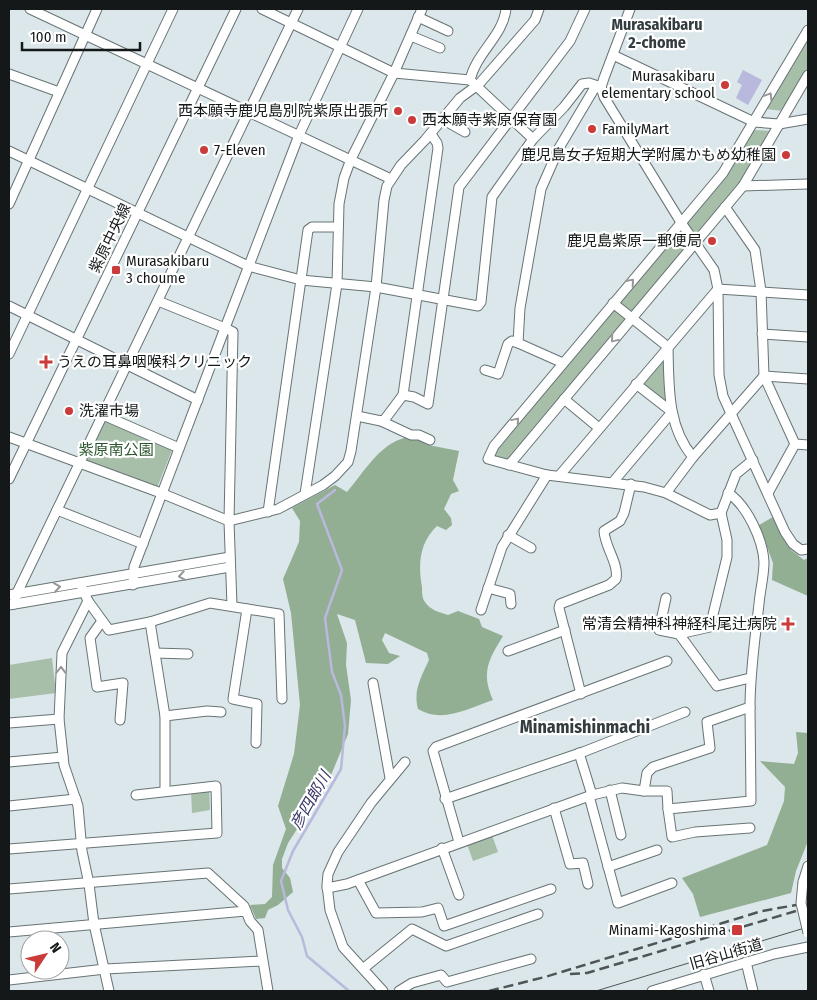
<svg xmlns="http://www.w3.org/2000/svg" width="817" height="1000" font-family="'Fira Sans Condensed','Noto Sans JP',sans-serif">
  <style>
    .green { fill: #a7bea8 }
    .forest { fill: #92ae93 }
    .water { fill: #b8b9dc }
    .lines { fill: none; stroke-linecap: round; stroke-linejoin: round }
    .stream { stroke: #b8b9dc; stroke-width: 2.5 }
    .minor-casing { stroke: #687375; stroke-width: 11 }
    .minor { stroke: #fff; stroke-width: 9 }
    .tram { stroke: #4f5556; stroke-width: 1 }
    .rail { stroke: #4f5556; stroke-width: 2.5; stroke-dasharray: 10 5; stroke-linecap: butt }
    .minor-bridge-casing { stroke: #687375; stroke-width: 11; stroke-linecap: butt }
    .minor-bridge { stroke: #fff; stroke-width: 9 }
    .oneway { stroke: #959798 }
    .poi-dot { fill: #ca3b39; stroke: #fff; stroke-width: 2 }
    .labels { text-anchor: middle; stroke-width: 4.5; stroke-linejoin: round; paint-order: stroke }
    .poi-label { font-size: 15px; fill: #141819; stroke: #fff; text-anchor: end }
    .street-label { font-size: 15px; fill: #141819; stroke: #fff }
    .park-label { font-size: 15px; fill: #2a542d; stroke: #fff }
    .neighbourhood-label { font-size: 16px; font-weight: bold; fill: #333c3f; stroke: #fff }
    .water-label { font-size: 16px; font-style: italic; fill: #3b3a69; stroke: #fff }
    .quarter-label { font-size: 18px; font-weight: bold; fill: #333c3f; stroke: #fff }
  </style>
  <rect width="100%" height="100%" fill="#dbe7ea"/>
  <g class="green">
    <path d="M808,37v31l-25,43 -17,-2z"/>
    <path d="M753,130l19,1 -29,49 -44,53h-5l-7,-11z"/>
    <path d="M677,234l10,12 -180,215 -11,-3 -3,-4 67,-84z"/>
    <path d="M663,359l4,42 -2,2 -22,-17 -1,-4z"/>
    <path d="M105,420l67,30 -15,38 -69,-24 -3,-5 17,-37z"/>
    <path d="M52,658l4,35 -47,6v-34z"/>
    <path d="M209,787l1,23 -18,3 -1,-23z"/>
    <path d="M492,835l6,17 -25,9 -6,-17z"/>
  </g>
  <g class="forest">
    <path d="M413,436l15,9 31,6 -6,29 6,11 -8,3 -7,15 7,9 1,7 -6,5 -9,-4c-18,17 -19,39 -15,61 0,5 0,12 3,15 5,8 14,10 23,13l10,-4 21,8 3,8 21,9c-15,24 -22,37 -10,64 -24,8 -51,24 -75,9 -5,-18 3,-32 11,-49l-2,-7 -42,-20 -3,7 7,13 11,3 -12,8 -22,-1 -11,-43 -18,-6 10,29 -1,22 5,35 -3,34 -19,46 -41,63 -6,16v9l8,10 3,14 -15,13 -10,5 -3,8 -9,1 -6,-14 15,-1 7,-7 1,-32 13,-36 -8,-23 16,-52 6,-49 -9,-92 -8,-34 16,-37 1,-21 -8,-13 43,-23 12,7c19,-22 34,-52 66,-56z"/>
    <path d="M773,517l18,33 13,10 4,-2v38l-36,-16 1,-17 -14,-38z"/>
    <path d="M796,732l12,1v108l-12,30 -5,22 -91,24 -7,-23 -11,-16 85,-33 17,-44 1,-14 -25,-26 34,3 4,-11z"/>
  </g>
  <path class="water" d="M743,70l19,10 -14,25 -12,-7 6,-13 -5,-3z"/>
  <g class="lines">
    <path class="stream" d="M335,490l-18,14 25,66 -17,48 7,54 9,23 4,31 -4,43 -48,82 -12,30 7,29 14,27 5,19 42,35"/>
    <defs>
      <g id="minor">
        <path d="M30,9l361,170"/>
        <path d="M262,9l132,64 76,7"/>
        <path d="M506,9c-3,27 -30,44 -36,71l63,59 31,-32 18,-23 7,-1 12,4"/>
        <path d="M630,9l-26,69 -3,9 3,10 78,127 32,46 4,19 1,86 4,21 62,136 8,12 8,6 7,-1"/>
        <path d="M418,17l30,14"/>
        <path d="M411,36l29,12"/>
        <path d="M613,55l141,67 25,2 29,-5"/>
        <path d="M9,74l50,18"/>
        <path d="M442,119l23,13"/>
        <path d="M9,151l239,115 53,14 75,7 102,19 3,-4 11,-105 41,-58"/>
        <path d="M743,186l65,-2"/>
        <path d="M9,204l88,-195"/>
        <path d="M725,207l30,43 6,41 3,85 31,68 -27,49"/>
        <path d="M613,303l55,44c1,38 -1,80 25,110l-27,36"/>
        <path d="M9,306l189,94"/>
        <path d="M762,334l46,3"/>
        <path d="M9,354l164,-345"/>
        <path d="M563,363l-45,-20 2,-35 21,-119 18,-41 35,-59 7,-2"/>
        <path d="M485,370l13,4 10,-30 4,-3 6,2"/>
        <path d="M636,384l36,28"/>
        <path d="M403,395l35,-247 -1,-5 -6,-9"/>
        <path d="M564,399l35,29"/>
        <path d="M103,415l76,33"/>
        <path d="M357,416l24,5 4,-2 18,-24 11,2 14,7 31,-217 111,-146 15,-32"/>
        <path d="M381,421l30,14h8l11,5"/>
        <path d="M9,437l152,56 68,28 49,-12 45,-24 12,-9 13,-14 3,-11 25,-164 8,-87 3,-14 14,-21 24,-25 35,-42 19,-14 56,-64 4,-11"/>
        <path d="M795,444l13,1"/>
        <path d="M693,457l71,-81 44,3"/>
        <path d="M753,460l-17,14 -15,39 -11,2 -44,-22 -22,-6 -97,-12 -59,-16 6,-13 229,-273 85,-143"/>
        <path d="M509,465l234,-279 65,-111"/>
        <path d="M559,476l159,-187 90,6"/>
        <path d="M9,479l227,-470"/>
        <path d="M613,482l59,-70"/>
        <path d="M305,494l32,-210 2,-80 5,-26 7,-19 43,-86 28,-64"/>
        <path d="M57,510l86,34"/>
        <path d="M268,512l40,-282 4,-3h26"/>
        <path d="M721,513l6,27v17l-17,70 -31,7 38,52 33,-8"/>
        <path d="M508,535l23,13"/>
        <path d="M80,583l8,18 21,29 41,-8 60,-19 69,11 3,85"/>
        <path d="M133,585l1,-18 91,-239 -67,-27"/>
        <path d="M488,588l22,6 1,10"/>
        <path d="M9,595l221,-38"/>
        <path d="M666,598l-7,32 20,4"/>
        <path d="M88,601l-26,52 -3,66 5,46 14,41 4,45 7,33 5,40 15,67"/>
        <path d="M14,604l3,-11 281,-584"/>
        <path d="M9,605l221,-38"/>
        <path d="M232,606l-3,-85 4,-189 -8,-4 74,-193 59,-126"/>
        <path d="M247,609l-14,90 24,5 -1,39"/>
        <path d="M481,610l21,-63 45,-72"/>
        <path d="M102,621l-12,17 7,49 26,-4 -3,37"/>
        <path d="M150,622l15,94v75"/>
        <path d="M508,651l57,-21"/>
        <path d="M155,653l33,1"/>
        <path d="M373,683l17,95"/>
        <path d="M581,694l-22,-86 1,-4 49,-19 7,-6c3,-16 -11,-31 -12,-48l16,-10 4,-8 7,-29"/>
        <path d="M165,716l42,-5 14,1"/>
        <path d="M9,723l50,-4"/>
        <path d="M579,753l13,42"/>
        <path d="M9,762l54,-5"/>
        <path d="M610,790l11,45"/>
        <path d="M644,791h23l1,18"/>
        <path d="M589,796l29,107 54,-20"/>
        <path d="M445,799l138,-47 102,-40"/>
        <path d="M9,806l67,-7"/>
        <path d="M554,808l16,56 13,-1 5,21"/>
        <path d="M750,828l-55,4 -23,5 -4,-28 83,-8 -1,-94"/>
        <path d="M459,842l-26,-91 3,-4 231,-86"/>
        <path d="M442,848l17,47"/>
        <path d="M9,849l208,-16 -1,-47 -80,9"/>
        <path d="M608,867l49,-17"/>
        <path d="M358,880l18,33 46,-1 16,-4 6,18 107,-37"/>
        <path d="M803,882l5,-16"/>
        <path d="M327,888l20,-4 245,-89 30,-7 22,3 3,-18 6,-6 57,-19 -3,-26 43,-15c0,-35 5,-68 9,-103 1,-13 5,-28 5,-42 -1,-22 -17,-57 -36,-69"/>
        <path d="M9,889l199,-16 36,33 2,5"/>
        <path d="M9,932l237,-21 4,10 8,9 10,61"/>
        <path d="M746,962l7,29"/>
        <path d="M364,968l48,-39 34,17 92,-32"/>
        <path d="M704,974l5,17"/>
        <path d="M9,980l96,-11 157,-8"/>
        <path d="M383,991l-40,-44 -13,-37 -3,-25 1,-11 10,-22 33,-49 34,-41"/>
        <path d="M399,991l13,-8 29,-8 6,7 84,-23"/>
        <path d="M652,991l122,-37 34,-7"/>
      </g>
    </defs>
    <use href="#minor" class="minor-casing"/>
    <use href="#minor" class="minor"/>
    <path class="tram" d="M596,991l212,-64"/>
    <g class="rail">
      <path d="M570,974l17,-1 209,-62"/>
      <path d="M489,991l56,-14 217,-66 46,-8"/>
    </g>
    <defs>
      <path id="minor-bridge" d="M803,882l-2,21 7,30"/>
    </defs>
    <use href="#minor-bridge" class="minor-bridge-casing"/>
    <use href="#minor-bridge" class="minor-bridge"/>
  </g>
  <defs><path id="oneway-chevron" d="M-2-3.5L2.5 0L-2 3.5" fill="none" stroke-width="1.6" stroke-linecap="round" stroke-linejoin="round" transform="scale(1.25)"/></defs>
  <g class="oneway">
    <use href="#oneway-chevron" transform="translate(769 96) rotate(-59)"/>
    <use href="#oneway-chevron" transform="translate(631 282) rotate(-49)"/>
    <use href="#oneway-chevron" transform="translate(614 339) rotate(130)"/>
    <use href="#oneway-chevron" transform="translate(516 421) rotate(-50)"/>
    <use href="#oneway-chevron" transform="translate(182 576) rotate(170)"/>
    <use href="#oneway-chevron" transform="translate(57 587) rotate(-9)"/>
    <use href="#oneway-chevron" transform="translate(61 670) rotate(-89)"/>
  </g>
  <g class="poi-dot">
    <circle cx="725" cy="85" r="5"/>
    <circle cx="398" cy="111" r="5"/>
    <circle cx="412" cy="120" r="5"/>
    <circle cx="592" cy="129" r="5"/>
    <circle cx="204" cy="150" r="5"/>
    <circle cx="786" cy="155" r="5"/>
    <circle cx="712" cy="241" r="5"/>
    <rect x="111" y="265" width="10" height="10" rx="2.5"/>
    <path d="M43.5 354.5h5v5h5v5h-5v5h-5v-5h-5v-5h5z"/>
    <circle cx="69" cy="411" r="5"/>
    <path d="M785.5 616.5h5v5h5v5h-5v5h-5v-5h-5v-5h5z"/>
    <rect x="731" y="924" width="12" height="12" rx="2.5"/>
  </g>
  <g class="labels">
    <g class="poi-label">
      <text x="715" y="81">Murasakibaru<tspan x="715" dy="17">elementary school</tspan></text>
      <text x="388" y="116">西本願寺鹿児島別院紫原出張所</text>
      <text x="422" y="125" text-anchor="start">西本願寺紫原保育園</text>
      <text x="602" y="134" text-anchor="start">FamilyMart</text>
      <text x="214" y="155" text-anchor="start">7-Eleven</text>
      <text x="776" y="160">鹿児島女子短期大学附属かもめ幼稚園</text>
      <text x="702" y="246">鹿児島紫原一郵便局</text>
      <text x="126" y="266" text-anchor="start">Murasakibaru<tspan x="126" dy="17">3 choume</tspan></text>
      <text x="57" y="367" text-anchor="start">うえの耳鼻咽喉科クリニック</text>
      <text x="79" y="416" text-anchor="start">洗濯市場</text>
      <text x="777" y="629">常清会精神科神経科尾辻病院</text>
      <text x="726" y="935">Minami-Kagoshima</text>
    </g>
    <g class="street-label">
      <text transform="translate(110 238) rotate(-64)" y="5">紫原中央線</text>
      <text transform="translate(726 954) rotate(-16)" y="5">旧谷山街道</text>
    </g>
    <g class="park-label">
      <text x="116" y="455">紫原南公園</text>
    </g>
    <g class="neighbourhood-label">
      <text x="657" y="30">Murasakibaru<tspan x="657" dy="18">2-chome</tspan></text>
    </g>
    <g class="water-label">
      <text transform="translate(310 800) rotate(-60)" y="6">彦四郎川</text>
    </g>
    <g class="quarter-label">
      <text x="585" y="733">Minamishinmachi</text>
    </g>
  </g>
  <rect width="817" height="1000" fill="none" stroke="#141819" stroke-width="20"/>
  <g transform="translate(45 955) rotate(55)"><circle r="24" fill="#ffffff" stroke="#a1a3a3"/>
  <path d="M0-4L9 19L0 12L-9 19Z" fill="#ca3b39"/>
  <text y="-8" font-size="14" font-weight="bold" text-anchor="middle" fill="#141819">N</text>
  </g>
  <path d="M22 42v8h118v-8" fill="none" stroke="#141819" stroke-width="2.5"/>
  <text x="30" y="42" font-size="15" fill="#141819" stroke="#ffffff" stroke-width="4" paint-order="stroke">100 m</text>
</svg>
